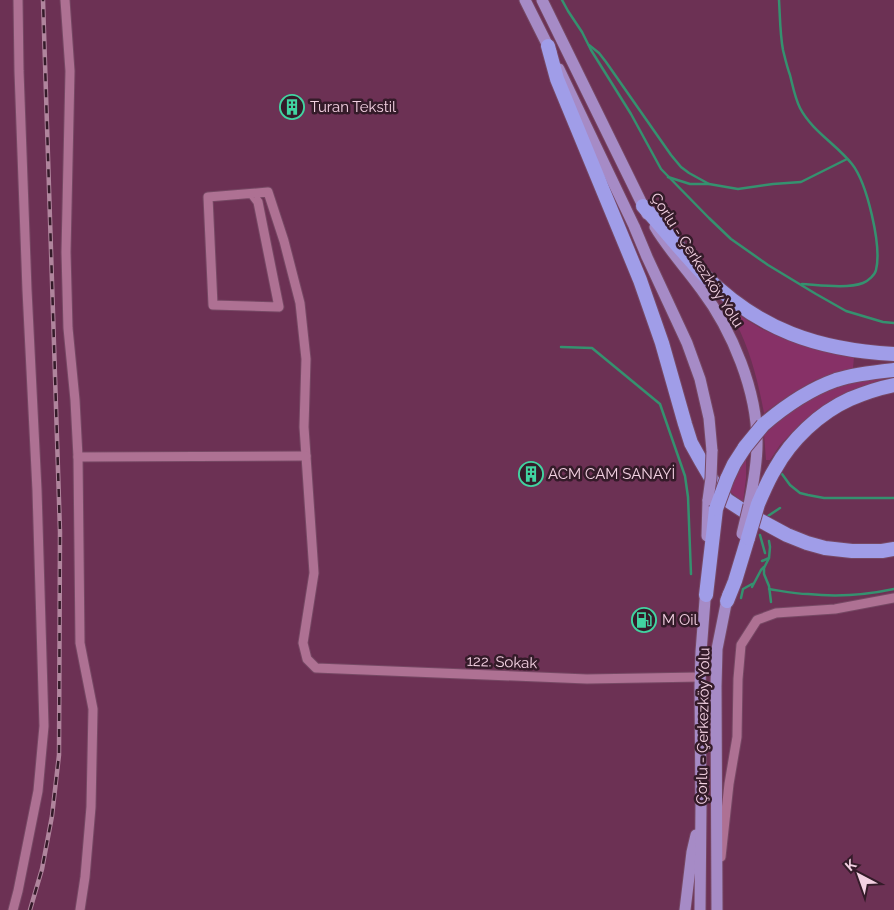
<svg xmlns="http://www.w3.org/2000/svg" width="894" height="910" font-family="Raleway,sans-serif">
  <style>
    .built { fill: #6c3154 }
    .green { fill: #873167 }
    .lines { fill: none; stroke-linecap: round; stroke-linejoin: round }
    .stream { stroke: #35916f; stroke-width: 2.5 }
    .minor-casing { stroke: #764864; stroke-width: 11 }
    .major-casing { stroke: #764864; stroke-width: 13 }
    .highway-casing { stroke: #764864; stroke-width: 16 }
    .minor { stroke: #ae7193; stroke-width: 9 }
    .major { stroke: #a68bc6; stroke-width: 11 }
    .highway { stroke: #a09de8; stroke-width: 14 }
    .rail-casing { stroke: #b0859d; stroke-width: 4.5 }
    .rail { stroke: #341b29; stroke-width: 2.5; stroke-dasharray: 8; stroke-linecap: butt }
    .major-bridge-casing { stroke: #764864; stroke-width: 13; stroke-linecap: butt }
    .highway-bridge-casing { stroke: #764864; stroke-width: 16; stroke-linecap: butt }
    .major-bridge { stroke: #a68bc6; stroke-width: 11 }
    .highway-bridge { stroke: #a09de8; stroke-width: 14 }
    .labels { text-anchor: middle; stroke-width: 5; stroke-linejoin: round; paint-order: stroke }
    .poi-label { font-size: 15px; fill: #f3d1e2; stroke: #341b29; text-anchor: start }
    .street-label { font-size: 15px; fill: #f3d1e2; stroke: #341b29 }
  </style>
  <rect width="100%" height="100%" fill="#5d2848"/>
  <rect class="built" x="0" y="0" width="894" height="910"/>
  <g class="green">
    <path d="M724,305c12,8 24,16 36,23 29,15 62,23 94,29l-1,11 -38,12 -24,14 -27,19c-5,-27 -12,-56 -24,-82 -5,-9 -11,-18 -16,-26z"/>
    <path d="M887,377v1l-35,12 -31,18 -21,16 -20,21 -10,15h-4l-2,-26c23,-22 49,-41 80,-50 14,-4 29,-5 43,-7z"/>
    <path d="M744,457l2,1v20l-3,24 -15,-12z"/>
  </g>
  <g class="lines">
    <g class="stream">
      <path d="M562,0l6,11 14,21 9,18 40,64 30,55 48,49 22,21 37,26 48,29 30,17 37,11 11,1"/>
      <path d="M779,0c1,16 1,34 4,50 2,8 4,17 7,25 3,12 5,23 10,33 12,23 36,36 52,56 15,19 30,82 24,106 -1,5 -8,11 -13,13 -15,6 -44,2 -61,1"/>
      <path d="M589,45l10,8 7,9 65,93 10,12 8,6 20,11"/>
      <path d="M668,177l22,7h19l29,5 35,-5 28,-2 46,-23"/>
      <path d="M561,347l31,1 68,56 25,72 3,21 3,77"/>
      <path d="M782,474l8,11 10,8 8,2 16,3h70"/>
      <path d="M765,518l15,-10"/>
      <path d="M760,535l5,18"/>
      <path d="M769,558l-5,10v6l5,12 2,16"/>
      <path d="M762,561l7,-3 1,-11 -1,-6"/>
      <path d="M752,587l9,-17 3,-3"/>
      <path d="M769,589c13,2 26,5 39,5 28,3 58,1 86,-5"/>
      <path d="M741,598l2,-9 9,-5h1"/>
    </g>
    <defs>
      <g id="minor">
        <path d="M65,0l5,71 -4,181 2,76 7,72 3,57"/>
        <path d="M252,194l6,8 21,105 -66,-2 -5,-108 60,-5 16,49 16,62 6,56 -2,68 10,146 -11,70 4,16 9,9 271,11 113,-2"/>
        <path d="M721,857l8,-73 8,-47 1,-58 3,-34 16,-25 19,-7 59,-4 59,-11"/>
        <path d="M13,910l5,-19 20,-100 6,-65 -7,-236 -10,-200 -8,-219 -1,-71"/>
        <path d="M80,910l5,-33 6,-70 2,-98 -13,-66 -2,-186 228,-1"/>
      </g>
      <g id="major">
        <path d="M525,0l26,52"/>
        <path d="M542,0l105,214"/>
        <path d="M559,69l75,157 13,31 40,86 13,36 9,39 3,33"/>
        <path d="M655,227c13,22 31,41 46,62 31,41 57,103 56,156 0,20 -4,40 -8,60"/>
        <path d="M707,536l1,-36"/>
        <path d="M685,910l7,-58 4,-17"/>
        <path d="M700,910l1,-104 -1,-120 1,-34 5,-65"/>
        <path d="M717,910l-1,-224 1,-37 11,-55"/>
      </g>
      <g id="highway">
        <path d="M548,46l9,33 83,201 22,63 23,81 6,19 10,18 14,24 12,15 23,15 37,20 20,8 18,5 27,3h30l12,-2"/>
        <path d="M643,206c21,23 40,47 61,69 55,55 114,75 190,79"/>
        <path d="M763,425c22,-19 45,-35 73,-45 19,-6 39,-8 58,-10"/>
        <path d="M727,479l7,-15 11,-17"/>
        <path d="M758,504c5,-11 10,-24 17,-35 16,-29 44,-56 75,-70 14,-6 29,-11 44,-14"/>
        <path d="M706,595l10,-86"/>
        <path d="M727,601l8,-20 13,-43"/>
      </g>
    </defs>
    <use href="#minor" class="minor-casing"/>
    <use href="#major" class="major-casing"/>
    <use href="#highway" class="highway-casing"/>
    <use href="#minor" class="minor"/>
    <use href="#major" class="major"/>
    <use href="#highway" class="highway"/>
    <defs>
      <path id="rail" d="M30,910l12,-41 10,-53 7,-61 1,-223 -17,-532"/>
    </defs>
    <use href="#rail" class="rail-casing"/>
    <use href="#rail" class="rail"/>
    <defs>
      <g id="major-bridge">
        <path d="M708,500l3,-22 1,-27"/>
        <path d="M742,534l7,-29"/>
      </g>
      <g id="highway-bridge">
        <path d="M745,447l18,-22"/>
        <path d="M716,509l11,-30"/>
        <path d="M748,538l10,-34"/>
      </g>
    </defs>
    <use href="#major-bridge" class="major-bridge-casing"/>
    <use href="#highway-bridge" class="highway-bridge-casing"/>
    <use href="#major-bridge" class="major-bridge"/>
    <use href="#highway-bridge" class="highway-bridge"/>
  </g>
  <defs>
    <symbol id="building-ring" viewBox="-11 -11 22 22"><circle r="9.5" fill="#341b29" stroke="#41d4a1" stroke-width="1.5"/><path d="M-4-6H4V6H1V3H-1V6H-4ZM-2.5-4.3h1.7v1.8h-1.7ZM.8-4.3h1.7v1.8H.8ZM-2.5-1h1.7V.8h-1.7ZM.8-1h1.7V.8H.8Z" fill="#41d4a1"/></symbol>
    <symbol id="fuel-ring" viewBox="-11 -11 22 22"><circle r="9.5" fill="#341b29" stroke="#41d4a1" stroke-width="1.5"/><path d="M-5.5-6h7V0h2V4h1.3V-2.5L3-4.5l.8-.8L6-3V5H2.5V1h-1V6h-7ZM-4.2-4.7v3.2H.2V-4.7Z" fill="#41d4a1"/></symbol>
  </defs>
  <g fill-rule="evenodd">
    <use href="#building-ring" x="278" y="93" width="28" height="28"/>
    <use href="#building-ring" x="517" y="460" width="28" height="28"/>
    <use href="#fuel-ring" x="630" y="606" width="28" height="28"/>
  </g>
  <g class="labels">
    <g class="poi-label">
      <text x="310" y="112">Turan Tekstil</text>
      <text x="548" y="479">ACM CAM SANAYİ</text>
      <text x="662" y="625">M Oil</text>
    </g>
    <g class="street-label">
      <text transform="translate(697 260) rotate(57)" y="5">Çorlu - Çerkezköy Yolu</text>
      <text transform="translate(502 662) rotate(2)" y="5">122. Sokak</text>
      <text transform="translate(703 726) rotate(-89)" y="5">Çorlu - Çerkezköy Yolu</text>
    </g>
  </g>
  <g transform="translate(859 875) rotate(319)" stroke="#341b29" stroke-width="4" paint-order="stroke">
  <path d="M0-4L9 19L0 12L-9 19Z" fill="#f3d1e2"/>
  <text y="-8" font-size="14" font-weight="bold" text-anchor="middle" fill="#f3d1e2">K</text>
  </g>
</svg>
